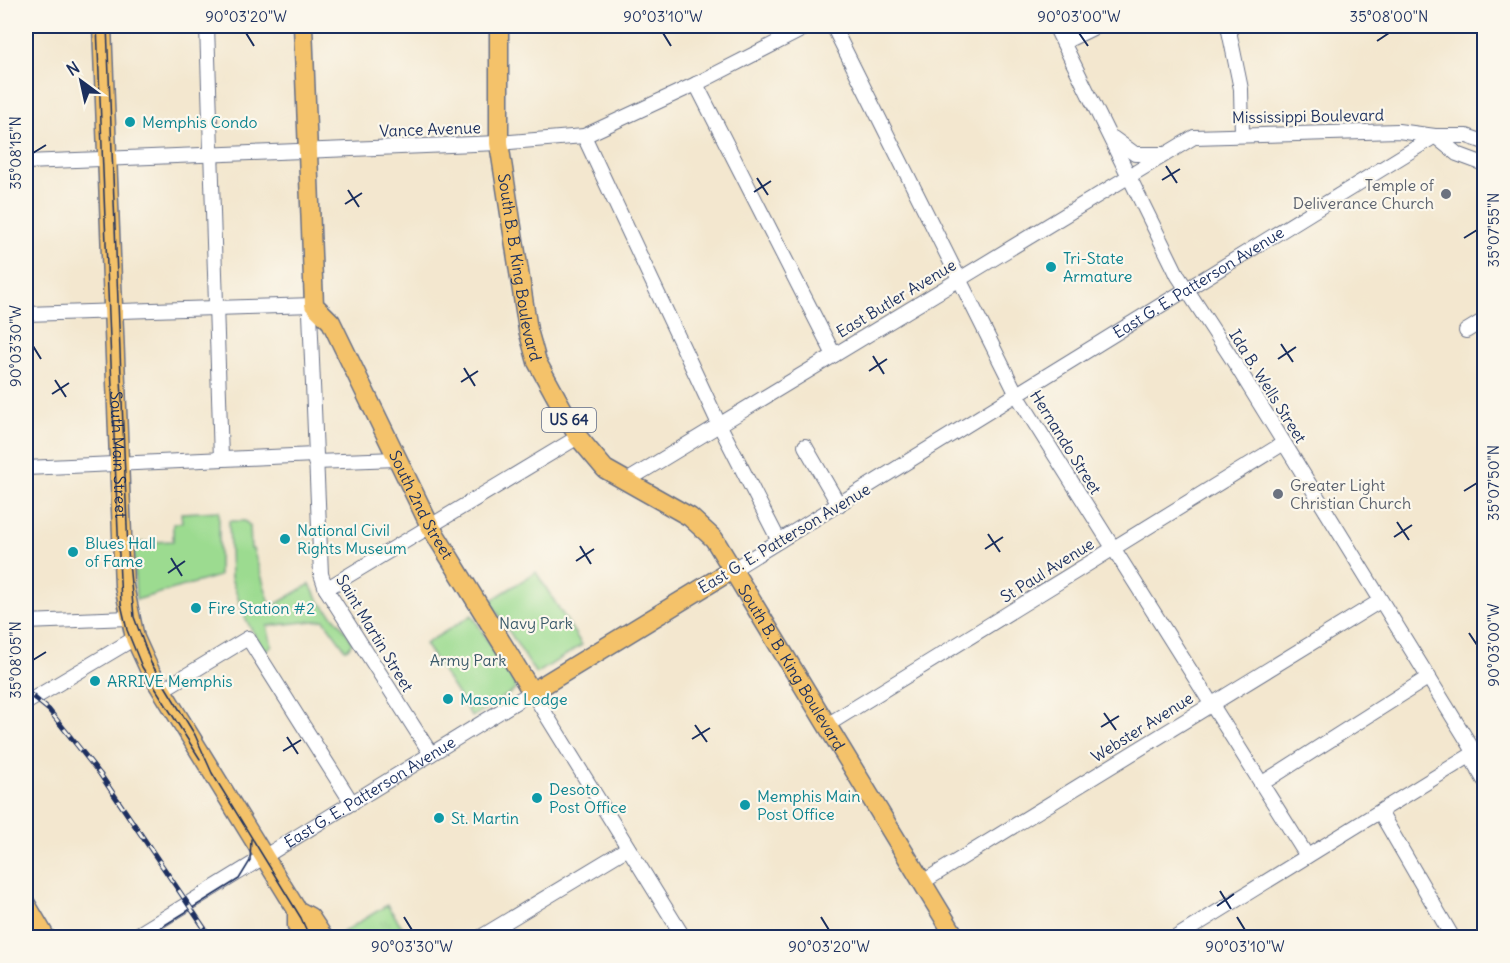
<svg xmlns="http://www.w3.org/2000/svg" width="1510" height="963" font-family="Delius,sans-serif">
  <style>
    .grass { fill: url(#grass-tufts); stroke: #5c8577; stroke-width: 1.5 }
    .park { fill: #9cdb90; stroke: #5c8577; stroke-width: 1.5 }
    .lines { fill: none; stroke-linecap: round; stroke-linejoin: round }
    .minor-casing { stroke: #676f86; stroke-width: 16 }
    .major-casing { stroke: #676f86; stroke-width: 21 }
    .minor { stroke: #fff; stroke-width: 14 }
    .major { stroke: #f4c26a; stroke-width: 18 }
    .tram { stroke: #1b2f5e; stroke-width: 1.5 }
    .rail-casing { stroke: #1b2f5e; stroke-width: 5 }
    .rail { stroke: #fbf7ec; stroke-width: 3; stroke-dasharray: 9; stroke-linecap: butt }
    .ticks { fill: none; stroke: #1b2f5e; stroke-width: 2 }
    .culture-dot { fill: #0f9aa8; stroke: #fbf7ec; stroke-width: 2 }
    .worship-dot { fill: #6b7280; stroke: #fbf7ec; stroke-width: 2 }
    .labels { text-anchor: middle; stroke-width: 4.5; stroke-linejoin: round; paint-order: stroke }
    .shield { fill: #fbf7ec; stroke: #5e6b89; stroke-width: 1.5 }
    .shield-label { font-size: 15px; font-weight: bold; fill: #1b2f5e }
    .street-label { font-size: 16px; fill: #1b2f5e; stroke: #fbf7ec }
    .culture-label { font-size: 16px; fill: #0d838f; stroke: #fbf7ec; text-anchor: start }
    .worship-label { font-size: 16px; fill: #5b616d; stroke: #fbf7ec; text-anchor: end }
    .park-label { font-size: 16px; fill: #3b5a6a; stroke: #fbf7ec }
    .neatline { fill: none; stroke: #1b2f5e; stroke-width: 2 }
    .ticks-label { font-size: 15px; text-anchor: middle; fill: #1b2f5e }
  </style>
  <defs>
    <pattern id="grass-tufts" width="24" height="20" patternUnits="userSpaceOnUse" patternTransform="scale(1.5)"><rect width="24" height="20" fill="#9cdb90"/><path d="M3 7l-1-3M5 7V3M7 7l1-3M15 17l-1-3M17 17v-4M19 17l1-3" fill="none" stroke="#86bc7f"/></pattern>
  </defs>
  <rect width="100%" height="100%" fill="#fbf7ec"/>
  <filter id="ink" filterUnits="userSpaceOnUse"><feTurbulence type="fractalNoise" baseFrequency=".0167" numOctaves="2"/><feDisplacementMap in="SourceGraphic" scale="12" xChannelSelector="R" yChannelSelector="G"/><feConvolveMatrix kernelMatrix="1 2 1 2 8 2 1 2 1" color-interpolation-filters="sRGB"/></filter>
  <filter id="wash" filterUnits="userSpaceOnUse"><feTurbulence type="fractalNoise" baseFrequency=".008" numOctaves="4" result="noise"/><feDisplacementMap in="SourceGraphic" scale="24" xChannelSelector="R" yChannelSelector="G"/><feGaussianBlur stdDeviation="1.35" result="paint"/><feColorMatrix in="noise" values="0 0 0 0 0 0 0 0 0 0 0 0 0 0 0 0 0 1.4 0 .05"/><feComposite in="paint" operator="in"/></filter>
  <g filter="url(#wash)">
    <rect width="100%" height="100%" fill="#f3e7cf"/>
    <path class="grass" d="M387,905l21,30 -3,3 -70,-1z"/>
    <g class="park">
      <path d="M219,511v65l-83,24 -3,-57 40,-2v-17l9,-2 -1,-9z"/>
      <path d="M229,521h16l5,5 1,23h2l18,58 39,-23c9,24 33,36 42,59l-4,6h-3l-21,-29 -57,6 5,20 -8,5 -19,-33 -14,-40z"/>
      <path d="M536,572l46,73 -46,29 -46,-73z"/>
      <path d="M472,615l44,71 -1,4 -43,27 -47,-73z"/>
    </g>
  </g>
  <g filter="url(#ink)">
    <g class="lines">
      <defs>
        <g id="minor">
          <path d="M207,26l14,433"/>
          <path d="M833,26l184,369 290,461"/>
          <path d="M1055,26l123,250 58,89 239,388"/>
          <path d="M1228,26l13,63 1,45"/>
          <path d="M1064,42l33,-16"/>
          <path d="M696,84l138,271"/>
          <path d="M584,136l135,288 60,117"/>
          <path d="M1435,136l22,18 27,10"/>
          <path d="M1113,138l22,16h28"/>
          <path d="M26,162l473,-19 85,-7 112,-52 113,-58"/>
          <path d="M314,305l-4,8 11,261 5,15 105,165"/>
          <path d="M26,314l288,-9"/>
          <path d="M1466,331l18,-11"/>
          <path d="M805,446l34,59"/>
          <path d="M315,462l82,-3"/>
          <path d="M26,468l289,-13"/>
          <path d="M625,482l569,-345 204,-6 37,5h32l17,6"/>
          <path id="s1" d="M732,570l703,-434"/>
          <path d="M326,589l252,-152"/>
          <path d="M26,622l103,-4"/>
          <path d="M162,690l86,-52 104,165"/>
          <path d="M26,703l109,-65"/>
          <path d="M827,725l457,-282"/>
          <path d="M1470,756l14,24"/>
          <path d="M1261,784l168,-107"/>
          <path d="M1380,812l73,126"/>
          <path d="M921,883l459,-282"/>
          <path id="s2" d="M132,938l400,-246 152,246"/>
          <path d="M479,938l149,-90"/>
          <path d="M1175,938l309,-191"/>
        </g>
        <g id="major">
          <path id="s3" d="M102,26l22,560 11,52 15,33 147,239 13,7 14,21"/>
          <path id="s4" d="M303,26l11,279 17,17 99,204 102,166 200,-122"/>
          <path id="s5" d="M499,26v117l29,187 9,32 41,75 27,32 85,48 24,22 242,399"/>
          <path d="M26,904l20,34"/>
          <path d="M297,910v16l7,12"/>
        </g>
      </defs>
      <use href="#minor" class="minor-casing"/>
      <use href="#major" class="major-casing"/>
      <use href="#minor" class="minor"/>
      <use href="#major" class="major"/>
      <g class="tram">
        <path d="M97,26l24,578 6,26 15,37 58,92"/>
        <path d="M107,26l21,525 6,66 17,46 44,72 17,38 89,145 9,20"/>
        <path d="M144,938l95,-59 11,-18 1,-22"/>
      </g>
      <defs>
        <path id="rail" d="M26,691l23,19 51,64 111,164"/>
      </defs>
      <use href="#rail" class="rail-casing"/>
      <use href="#rail" class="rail"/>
    </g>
  </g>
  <path class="ticks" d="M246,33l8,13M663,33l8,13M1079,33l9,13M1377,41l12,-8M33,153l13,-8M1166,166l11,17M757,178l11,17M1162,180l18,-11M348,190l11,17M754,192l17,-11M345,204l17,-11M1464,238l13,-8M1281,344l12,18M33,346l8,13M873,356l11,18M1278,359l18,-12M464,368l11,18M869,371l18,-12M55,380l11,17M461,382l17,-11M52,394l17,-11M1464,491l13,-8M1397,522l12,18M988,534l12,18M1394,537l18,-12M580,546l11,18M985,549l18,-12M171,558l11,18M576,561l18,-12M168,573l17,-12M1469,633l8,12M33,660l13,-8M1104,713l12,17M695,725l12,17M1101,727l18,-11M287,737l11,17M692,739l18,-11M283,751l18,-11M1220,891l11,18M1217,906l17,-12M404,917l8,13M821,917l8,13M1237,917l8,13"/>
  <g class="culture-dot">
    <circle cx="130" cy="122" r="6"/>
    <circle cx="1051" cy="267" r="6"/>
    <circle cx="285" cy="539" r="6"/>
    <circle cx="73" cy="552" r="6"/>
    <circle cx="196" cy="608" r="6"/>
    <circle cx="95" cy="681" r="6"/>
    <circle cx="448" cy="699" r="6"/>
    <circle cx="537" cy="798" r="6"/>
    <circle cx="745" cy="805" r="6"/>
    <circle cx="439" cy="818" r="6"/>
  </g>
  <g class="worship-dot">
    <circle cx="1446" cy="194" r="6"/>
    <circle cx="1278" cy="494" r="6"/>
  </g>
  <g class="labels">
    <rect class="shield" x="542" y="408" width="54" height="24" rx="4.5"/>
    <g class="shield-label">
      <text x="569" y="425">US 64</text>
    </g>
    <g class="street-label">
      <text transform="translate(1308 116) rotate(-1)" y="6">Mississippi Boulevard</text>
      <text transform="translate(430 129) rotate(-2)" y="6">Vance Avenue</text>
      <text dy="6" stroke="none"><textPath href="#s5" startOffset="243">South B. B. King Boulevard</textPath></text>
      <text dy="6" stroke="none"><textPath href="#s1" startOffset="548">East G. E. Patterson Avenue</textPath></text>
      <text transform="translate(896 298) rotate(-31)" y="6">East Butler Avenue</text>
      <text transform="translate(1268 386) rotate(58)" y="6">Ida B. Wells Street</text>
      <text transform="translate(1066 442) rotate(58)" y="6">Hernando Street</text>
      <text dy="6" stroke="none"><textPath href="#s3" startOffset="429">South Main Street</textPath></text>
      <text dy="6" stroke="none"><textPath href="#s4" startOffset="507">South 2nd Street</textPath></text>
      <text transform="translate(784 538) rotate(-31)" y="6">East G. E. Patterson Avenue</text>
      <text transform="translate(1047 570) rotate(-32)" y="6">St Paul Avenue</text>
      <text transform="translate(375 633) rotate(59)" y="6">Saint Martin Street</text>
      <text dy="6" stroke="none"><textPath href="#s5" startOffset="747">South B. B. King Boulevard</textPath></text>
      <text transform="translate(1142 727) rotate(-32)" y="6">Webster Avenue</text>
      <text dy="6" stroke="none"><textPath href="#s2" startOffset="279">East G. E. Patterson Avenue</textPath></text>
    </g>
    <g class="culture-label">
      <text x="142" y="128">Memphis Condo</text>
      <text x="1063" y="264">Tri-State<tspan x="1063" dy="18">Armature</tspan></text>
      <text x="297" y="536">National Civil<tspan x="297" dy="18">Rights Museum</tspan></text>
      <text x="85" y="549">Blues Hall<tspan x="85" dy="18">of Fame</tspan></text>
      <text x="208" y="614">Fire Station #2</text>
      <text x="107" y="687">ARRIVE Memphis</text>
      <text x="460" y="705">Masonic Lodge</text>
      <text x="549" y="795">Desoto<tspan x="549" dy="18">Post Office</tspan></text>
      <text x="757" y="802">Memphis Main<tspan x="757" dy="18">Post Office</tspan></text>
      <text x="451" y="824">St. Martin</text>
    </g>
    <g class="worship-label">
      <text x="1434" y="191">Temple of<tspan x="1434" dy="18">Deliverance Church</tspan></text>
      <text x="1290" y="491" text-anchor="start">Greater Light<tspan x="1290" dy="18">Christian Church</tspan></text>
    </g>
    <g class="park-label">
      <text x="536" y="629">Navy Park</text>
      <text x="468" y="666">Army Park</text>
    </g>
  </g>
  <rect width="1510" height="963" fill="none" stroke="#fbf7ec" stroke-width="66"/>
  <g transform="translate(81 81) rotate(327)" stroke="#fbf7ec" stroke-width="4.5" paint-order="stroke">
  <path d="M0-4.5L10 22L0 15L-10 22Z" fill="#1b2f5e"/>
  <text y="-9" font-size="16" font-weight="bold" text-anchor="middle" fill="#1b2f5e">N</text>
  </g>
  <rect x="33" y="33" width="1444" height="897" class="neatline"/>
  <g class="ticks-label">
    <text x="246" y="22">90°03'20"W</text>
    <text x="663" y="22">90°03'10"W</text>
    <text x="1079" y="22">90°03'00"W</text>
    <text x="1389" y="22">35°08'00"N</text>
    <text transform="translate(16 153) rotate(-90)" y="5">35°08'15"N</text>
    <text transform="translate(1494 230) rotate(-90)" y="5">35°07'55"N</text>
    <text transform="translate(16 346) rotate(-90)" y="5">90°03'30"W</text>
    <text transform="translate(1494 483) rotate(-90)" y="5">35°07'50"N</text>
    <text transform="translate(1494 645) rotate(-90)" y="5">90°03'00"W</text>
    <text transform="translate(16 660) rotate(-90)" y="5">35°08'05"N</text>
    <text x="412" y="952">90°03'30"W</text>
    <text x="829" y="952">90°03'20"W</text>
    <text x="1245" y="952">90°03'10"W</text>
  </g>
</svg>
